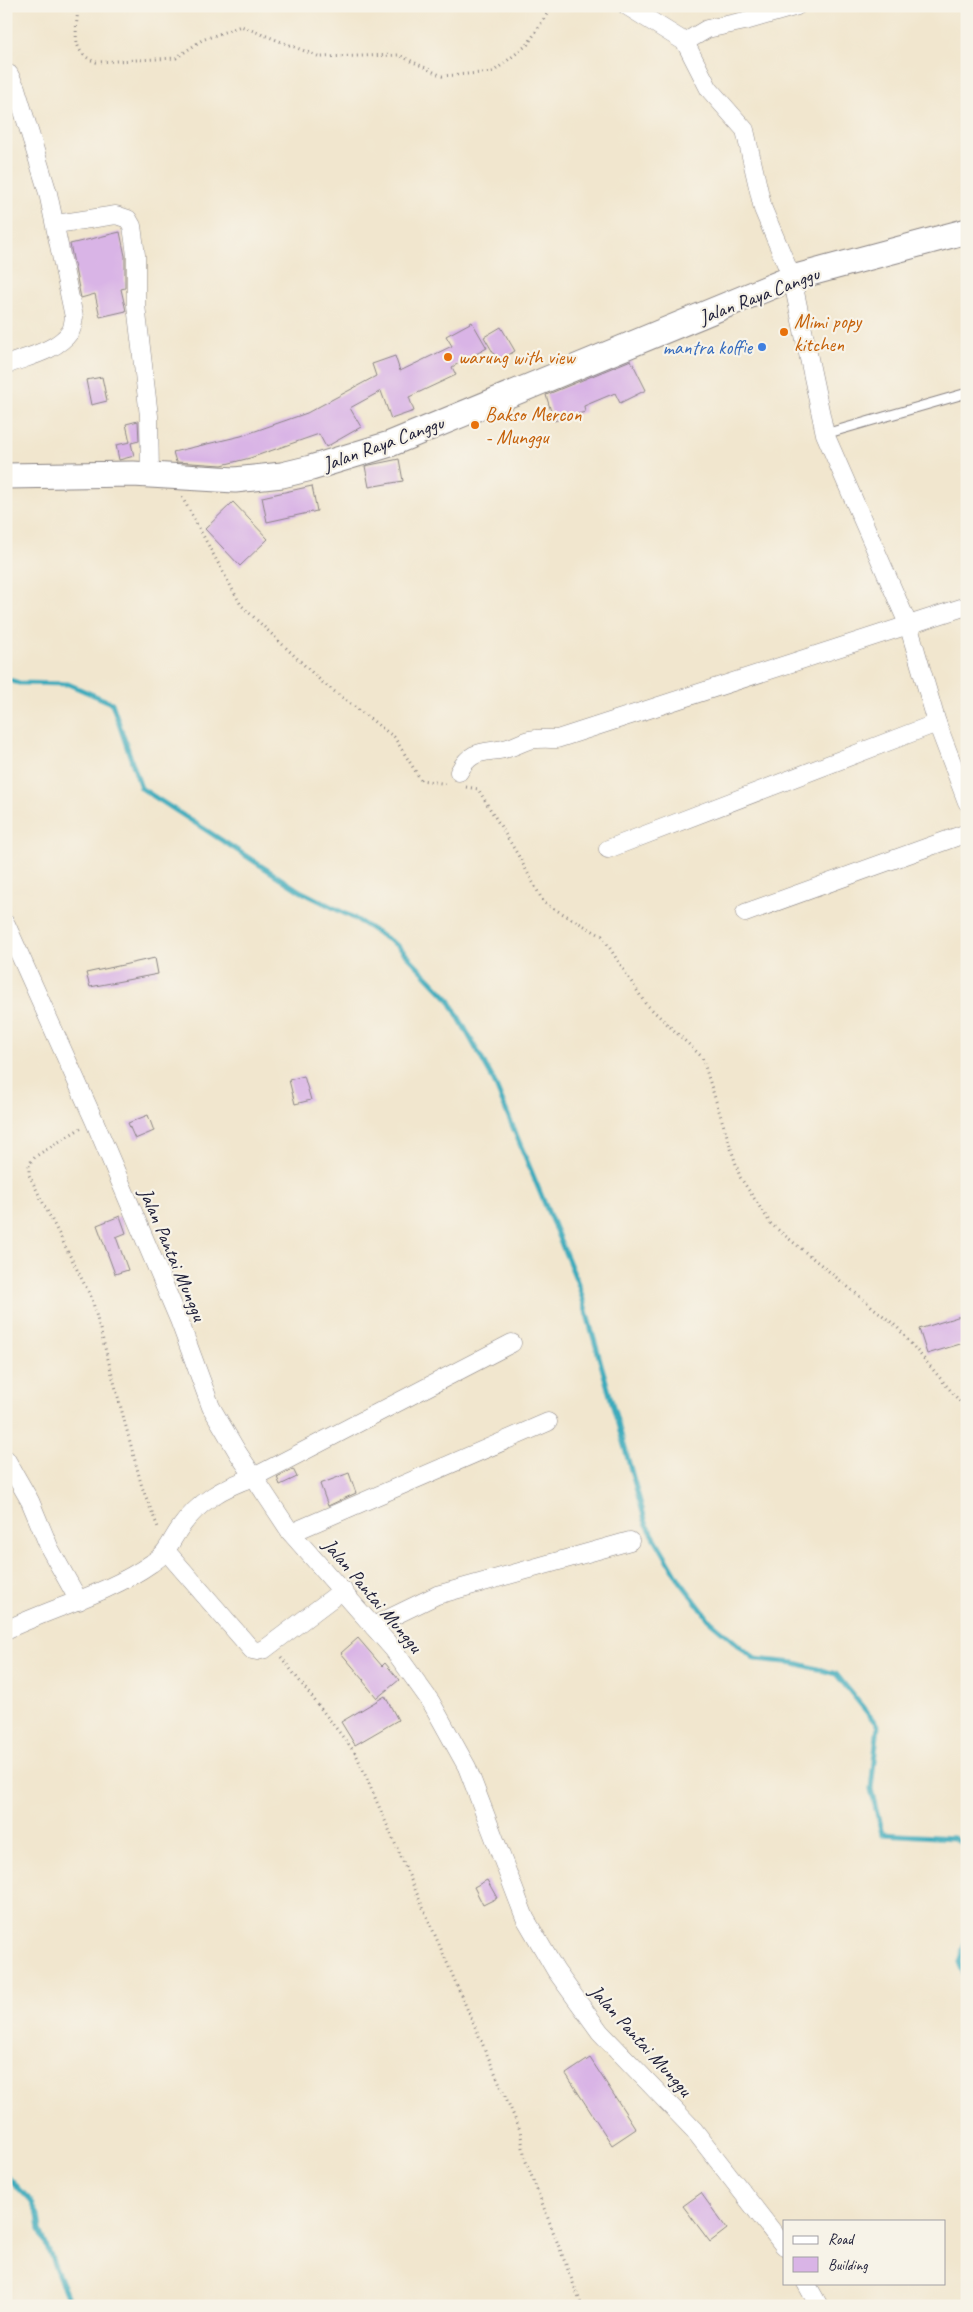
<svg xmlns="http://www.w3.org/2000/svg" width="973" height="2312" font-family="Caveat,sans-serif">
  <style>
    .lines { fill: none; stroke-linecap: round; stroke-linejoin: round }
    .stream { stroke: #3dabbc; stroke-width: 5 }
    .building { fill: #d9b4e6 }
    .service-casing { stroke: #8a8484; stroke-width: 11 }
    .minor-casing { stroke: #8a8484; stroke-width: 19 }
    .secondary-casing { stroke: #8a8484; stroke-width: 27 }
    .path { stroke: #8a8484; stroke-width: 3; stroke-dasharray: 1 4; stroke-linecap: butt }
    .service { stroke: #fff; stroke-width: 9 }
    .minor { stroke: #fff; stroke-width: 18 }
    .secondary { stroke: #fff; stroke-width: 25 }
    .food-dot { fill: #e8710a; stroke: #f7f3e8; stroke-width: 2 }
    .shop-dot { fill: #3f7fe0; stroke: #f7f3e8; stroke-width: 2 }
    .labels { text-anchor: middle; stroke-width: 4.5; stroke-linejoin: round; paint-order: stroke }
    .street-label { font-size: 20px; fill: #22223b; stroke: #f7f3e8 }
    .food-label { font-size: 20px; fill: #c56008; stroke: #f7f3e8; text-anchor: start }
    .shop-label { font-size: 20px; fill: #366cbe; stroke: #f7f3e8; text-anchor: end }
  </style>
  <rect width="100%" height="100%" fill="#f7f3e8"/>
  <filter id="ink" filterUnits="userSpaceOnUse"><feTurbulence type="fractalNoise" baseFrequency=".02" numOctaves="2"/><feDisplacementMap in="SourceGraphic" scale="10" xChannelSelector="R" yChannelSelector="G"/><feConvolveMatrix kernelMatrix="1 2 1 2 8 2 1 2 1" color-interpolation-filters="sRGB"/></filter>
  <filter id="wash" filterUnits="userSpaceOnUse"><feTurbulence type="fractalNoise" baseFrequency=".0096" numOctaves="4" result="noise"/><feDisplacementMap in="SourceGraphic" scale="20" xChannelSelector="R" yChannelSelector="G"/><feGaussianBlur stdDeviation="1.12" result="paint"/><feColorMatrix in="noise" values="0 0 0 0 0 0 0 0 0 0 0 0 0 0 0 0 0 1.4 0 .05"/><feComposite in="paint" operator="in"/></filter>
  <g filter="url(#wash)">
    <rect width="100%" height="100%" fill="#f1e6ce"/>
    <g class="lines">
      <g class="stream">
        <path d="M6,679l13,4 49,1 44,19 29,85 159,103 54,27 44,28 50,52 45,81 86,207 67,237 34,58 31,41 44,37 40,4 41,11 42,52 -7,63 11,45 72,4 13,9"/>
        <path d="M967,1937l-8,25 8,20"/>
        <path d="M6,2175l25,26 7,14 2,15 31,76"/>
      </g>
    </g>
    <g id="blocks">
      <g class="building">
        <path d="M120,232l5,24v32l-4,1 5,22 -26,6 -5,-23 -14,4 -11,-54z"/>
        <path d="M472,322l15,26 -35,19 4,8 -47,22 5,14 -23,8 -10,-28 -31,17 11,19 -35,20 -7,-13 -69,24 -28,7 -46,-3 -3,-10 68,-16 66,-23 69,-37 -4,-12 23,-8 5,15 52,-25 -6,-10z"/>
        <path d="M501,327l14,24 -17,10 -14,-24z"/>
        <path d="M631,360l15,30 -26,13 -5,-10 -31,13 1,6 -31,9 -8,-26z"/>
        <path d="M102,377l5,24 -16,4 -5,-25z"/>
        <path d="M138,421l1,20 -8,2 3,13 -15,4 -3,-15 14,-3 -4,-18z"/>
        <path d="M399,459l4,22 -34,6 -4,-21z"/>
        <path d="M312,486l5,25 -50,11 -5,-25z"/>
        <path d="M233,502l35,37 -28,27 -35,-37z"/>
        <path d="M155,958l3,16 -68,13 -4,-14z"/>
        <path d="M304,1076l7,24 -16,4 -6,-24z"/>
        <path d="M148,1115l6,16 -19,8 -7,-16z"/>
        <path d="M120,1216l6,17 -10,4 12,33 -13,4 -18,-49z"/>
        <path d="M967,1314v28l-40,12 -8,-25z"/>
        <path d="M293,1469l4,8 -17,8 -3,-8z"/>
        <path d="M349,1473l7,20 -28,13 -8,-22z"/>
        <path d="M358,1638l24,28 3,-3 14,17 -22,18 -14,-17 1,-1 -23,-27z"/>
        <path d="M385,1696l13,24 -43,25 -14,-23z"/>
        <path d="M487,1880l10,18 -14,7 -9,-18z"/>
        <path d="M590,2058l46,71 -24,16 -46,-71z"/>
        <path d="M701,2193l26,36 -17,13 -27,-36z"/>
      </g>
    </g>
  </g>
  <g filter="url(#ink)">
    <use href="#blocks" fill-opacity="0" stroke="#8a8484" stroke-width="1"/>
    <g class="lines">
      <defs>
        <path id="service" d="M825,434l142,-41"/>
        <g id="minor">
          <path d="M627,6l58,36 24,47 36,41 18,79 29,69 33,156 83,190 29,99 30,79"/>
          <path d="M685,42l22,-13 38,-8 52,-15"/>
          <path d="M6,73l3,1 7,14 32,105 26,124c-1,5 -1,11 -4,15 -13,19 -44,25 -64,33"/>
          <path d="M56,224l60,-9 12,4 4,7 4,29v50l13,111 1,59"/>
          <path d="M459,772c13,-25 27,-18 49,-24 8,-2 15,-7 22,-8 9,-2 19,-1 27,-1l410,-133"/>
          <path d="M608,849l329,-126"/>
          <path d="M745,913l222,-80"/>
          <path d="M6,924l88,196 85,200 32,87 27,46 53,80 102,116 38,53 36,65 58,151 31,53 44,61 94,98 90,116"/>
          <path d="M6,1459l24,42 20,48 29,52"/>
          <path d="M291,1533l257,-111"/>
          <path d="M167,1552l85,98 5,1 8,-2 78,-59"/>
          <path d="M373,1626l64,-31 193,-54"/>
          <path d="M6,1630c48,-23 102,-36 146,-67 16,-10 18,-21 28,-35 19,-27 44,-41 74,-51l258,-134"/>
          <path d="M806,2283l13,23"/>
        </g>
        <path id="secondary" d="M6,476l127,-2 102,6 47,-5 29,-7 79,-24 402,-166 175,-47"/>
      </defs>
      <use href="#service" class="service-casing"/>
      <use href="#minor" class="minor-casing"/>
      <use href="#secondary" class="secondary-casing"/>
      <g class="path">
        <path d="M78,6c-1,25 -9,46 18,56l80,-4 26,-18 39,-14 79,31 79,-2 43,21 51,-4 35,-28 24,-38"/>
        <path d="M182,497l59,108 81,77 72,55 27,43 27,4"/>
        <path d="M466,787l12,2 40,66 26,48 58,33 43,67 57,54 38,120 31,47 126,103 70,83"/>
        <path d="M81,1128l-45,28 -7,8v11l63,124 50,188 17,43"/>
        <path d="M281,1657l75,97 164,376 5,29 57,147"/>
      </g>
      <use href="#service" class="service"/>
      <use href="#minor" class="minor"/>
      <use href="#secondary" class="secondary"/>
    </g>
  </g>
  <g class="food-dot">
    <circle cx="784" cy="332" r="5"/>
    <circle cx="448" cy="357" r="5"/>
    <circle cx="475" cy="425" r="5"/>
  </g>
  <circle class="shop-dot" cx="762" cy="347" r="5"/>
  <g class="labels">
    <g class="street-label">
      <text transform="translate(759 295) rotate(-21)" y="7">Jalan Raya Canggu</text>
      <text transform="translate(383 443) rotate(-20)" y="7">Jalan Raya Canggu</text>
      <text transform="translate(173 1254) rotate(67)" y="7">Jalan Pantai Munggu</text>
      <text transform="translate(373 1595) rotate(50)" y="7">Jalan Pantai Munggu</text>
      <text transform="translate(641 2040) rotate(48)" y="7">Jalan Pantai Munggu</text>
    </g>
    <g class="food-label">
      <text x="794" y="328">Mimi popy<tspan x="794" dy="23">kitchen</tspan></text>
      <text x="458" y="364">warung with view</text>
      <text x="485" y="421">Bakso Mercon<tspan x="485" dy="23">- Munggu</tspan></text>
    </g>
    <g class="shop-label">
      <text x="752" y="354">mantra koffie</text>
    </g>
  </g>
  <rect width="973" height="2312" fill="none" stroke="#f7f3e8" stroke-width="25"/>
  <rect x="783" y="2220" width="162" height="65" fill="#f7f3e8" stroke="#a29fa3"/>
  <rect x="793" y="2236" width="25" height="8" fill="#ffffff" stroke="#a29fa3"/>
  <text x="828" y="2244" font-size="15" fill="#22223b">Road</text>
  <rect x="793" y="2257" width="25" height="15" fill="#d9b4e6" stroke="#a29fa3"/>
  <text x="828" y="2270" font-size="15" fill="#22223b">Building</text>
</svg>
